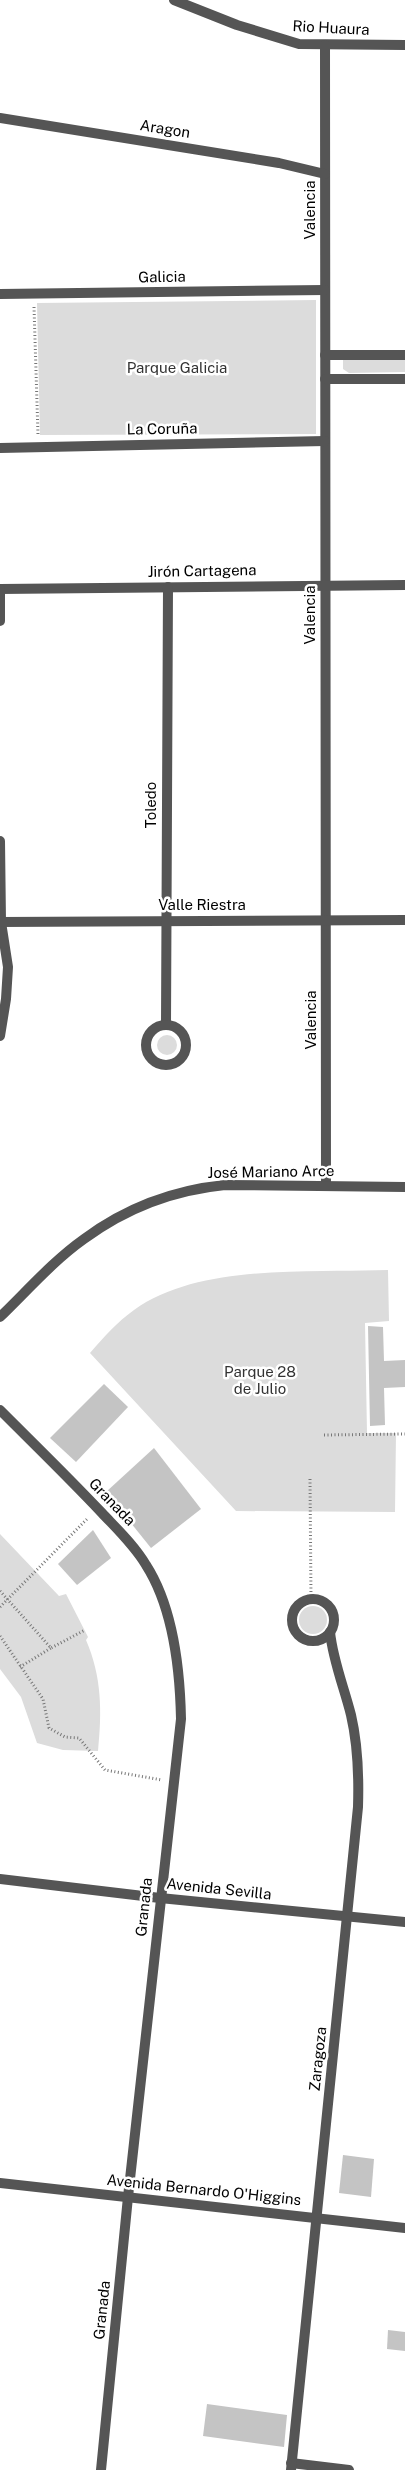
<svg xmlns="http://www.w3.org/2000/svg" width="405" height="2470" font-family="'Public Sans',sans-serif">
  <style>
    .green { fill: #dcdcdc }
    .building { fill: #c4c4c4 }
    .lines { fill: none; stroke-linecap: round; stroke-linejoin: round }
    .path { stroke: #777; stroke-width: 3; stroke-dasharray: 1 2.5; stroke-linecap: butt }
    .minor { stroke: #555; stroke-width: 10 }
    .labels { text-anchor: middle; stroke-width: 5; stroke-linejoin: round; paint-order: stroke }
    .street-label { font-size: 15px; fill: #000; stroke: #fff }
    .park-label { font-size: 15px; fill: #333; stroke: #fff }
  </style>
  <rect width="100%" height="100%" fill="#fff"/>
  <g class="green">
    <path d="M316,300v134l-276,1 -3,-132z"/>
    <path d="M405,355v17l-56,1 -6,-4v-12z"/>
    <circle cx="167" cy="1045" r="10"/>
    <path d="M388,1270l1,51 -24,2 2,110h29l-1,79 -159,-1 -146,-158c14,-16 27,-31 44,-43 65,-47 177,-37 254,-40z"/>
    <path d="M0,1534l59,62 7,-2 22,43 -2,3c16,37 16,72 12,111l-35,-1 -26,-7 -16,-46 -21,-28z"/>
    <circle cx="313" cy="1620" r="14"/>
  </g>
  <g class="building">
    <path d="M368,1326l15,1 1,34 21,-1v27l-21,1 1,37 -15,1z"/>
    <path d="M104,1384l24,23 -52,55 -26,-24z"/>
    <path d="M154,1448l47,61 -50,39 -45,-56z"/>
    <path d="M93,1530l18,28 -34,27 -19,-21z"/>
    <path d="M343,2155l31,4 -3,38 -32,-4z"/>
    <path d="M388,2330l17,2v19l-18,-2z"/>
    <path d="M207,2404l80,11 -3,32 -81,-11z"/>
  </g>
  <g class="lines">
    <g class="path">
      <path d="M34,307l4,128"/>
      <path d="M324,1435l81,-1"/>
      <path d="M310,1479l1,119"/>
      <path d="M0,1591l51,57 34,-18"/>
      <path d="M0,1607l88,-89"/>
      <path d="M0,1636l43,63 6,29 16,9 14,1 26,32 57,10"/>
      <path d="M20,1667l31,-19"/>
    </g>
    <g class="minor">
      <path d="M174,0l63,25 62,19 106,1"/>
      <path d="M325,45l1,1141"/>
      <path d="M0,118l279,45 46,11"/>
      <path d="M0,294l325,-4"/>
      <path d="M325,355h80"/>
      <path d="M325,379h80"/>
      <path d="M0,448l325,-7"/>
      <path d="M0,589l405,-4"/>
      <path d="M0,621v-32"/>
      <path d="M0,841l1,81 7,45 -2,32 -6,37"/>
      <path d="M0,922l405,-2"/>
      <path d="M166,1024l2,-437"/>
      <circle cx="166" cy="1045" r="20"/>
      <path d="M0,1317c27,-26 53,-56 84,-78 42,-31 90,-49 141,-54l180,2"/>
      <path d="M0,1410c34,34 69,68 102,103 15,16 32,32 44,52 27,42 34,105 35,154l-53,478 -27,273"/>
      <circle cx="313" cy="1620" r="21"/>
      <path d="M0,1879l160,19 245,24"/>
      <path d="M0,2183l405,45"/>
      <path d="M291,2463l58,7"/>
      <path d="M291,2470l67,-663c1,-32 0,-62 -7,-92 -7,-28 -18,-54 -21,-83"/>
    </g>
  </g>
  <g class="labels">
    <g class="street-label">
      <text transform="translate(331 28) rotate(3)" y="5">Rio Huaura</text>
      <text transform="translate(165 129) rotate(9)" y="5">Aragon</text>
      <text transform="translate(310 210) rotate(-90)" y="5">Valencia</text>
      <text transform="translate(162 277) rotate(-1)" y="5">Galicia</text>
      <text transform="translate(162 429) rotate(-1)" y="5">La Coruña</text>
      <text transform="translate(202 571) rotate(-1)" y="5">Jirón Cartagena</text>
      <text transform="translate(310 615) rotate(-90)" y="5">Valencia</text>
      <text transform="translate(151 805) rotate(-90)" y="5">Toledo</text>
      <text x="202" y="910">Valle Riestra</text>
      <text transform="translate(311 1020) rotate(-90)" y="5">Valencia</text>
      <text transform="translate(271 1172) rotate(-1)" y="5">José Mariano Arce</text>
      <text transform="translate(112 1502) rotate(46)" y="5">Granada</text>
      <text transform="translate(219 1889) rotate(6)" y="5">Avenida Sevilla</text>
      <text transform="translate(144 1907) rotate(-84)" y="5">Granada</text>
      <text transform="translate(318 2059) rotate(-84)" y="5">Zaragoza</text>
      <text transform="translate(204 2190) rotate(6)" y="5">Avenida Bernardo O'Higgins</text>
      <text transform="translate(102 2310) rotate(-84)" y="5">Granada</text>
    </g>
    <g class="park-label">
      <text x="177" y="373">Parque Galicia</text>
      <text x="260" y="1377">Parque 28<tspan x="260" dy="17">de Julio</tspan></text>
    </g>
  </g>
</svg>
